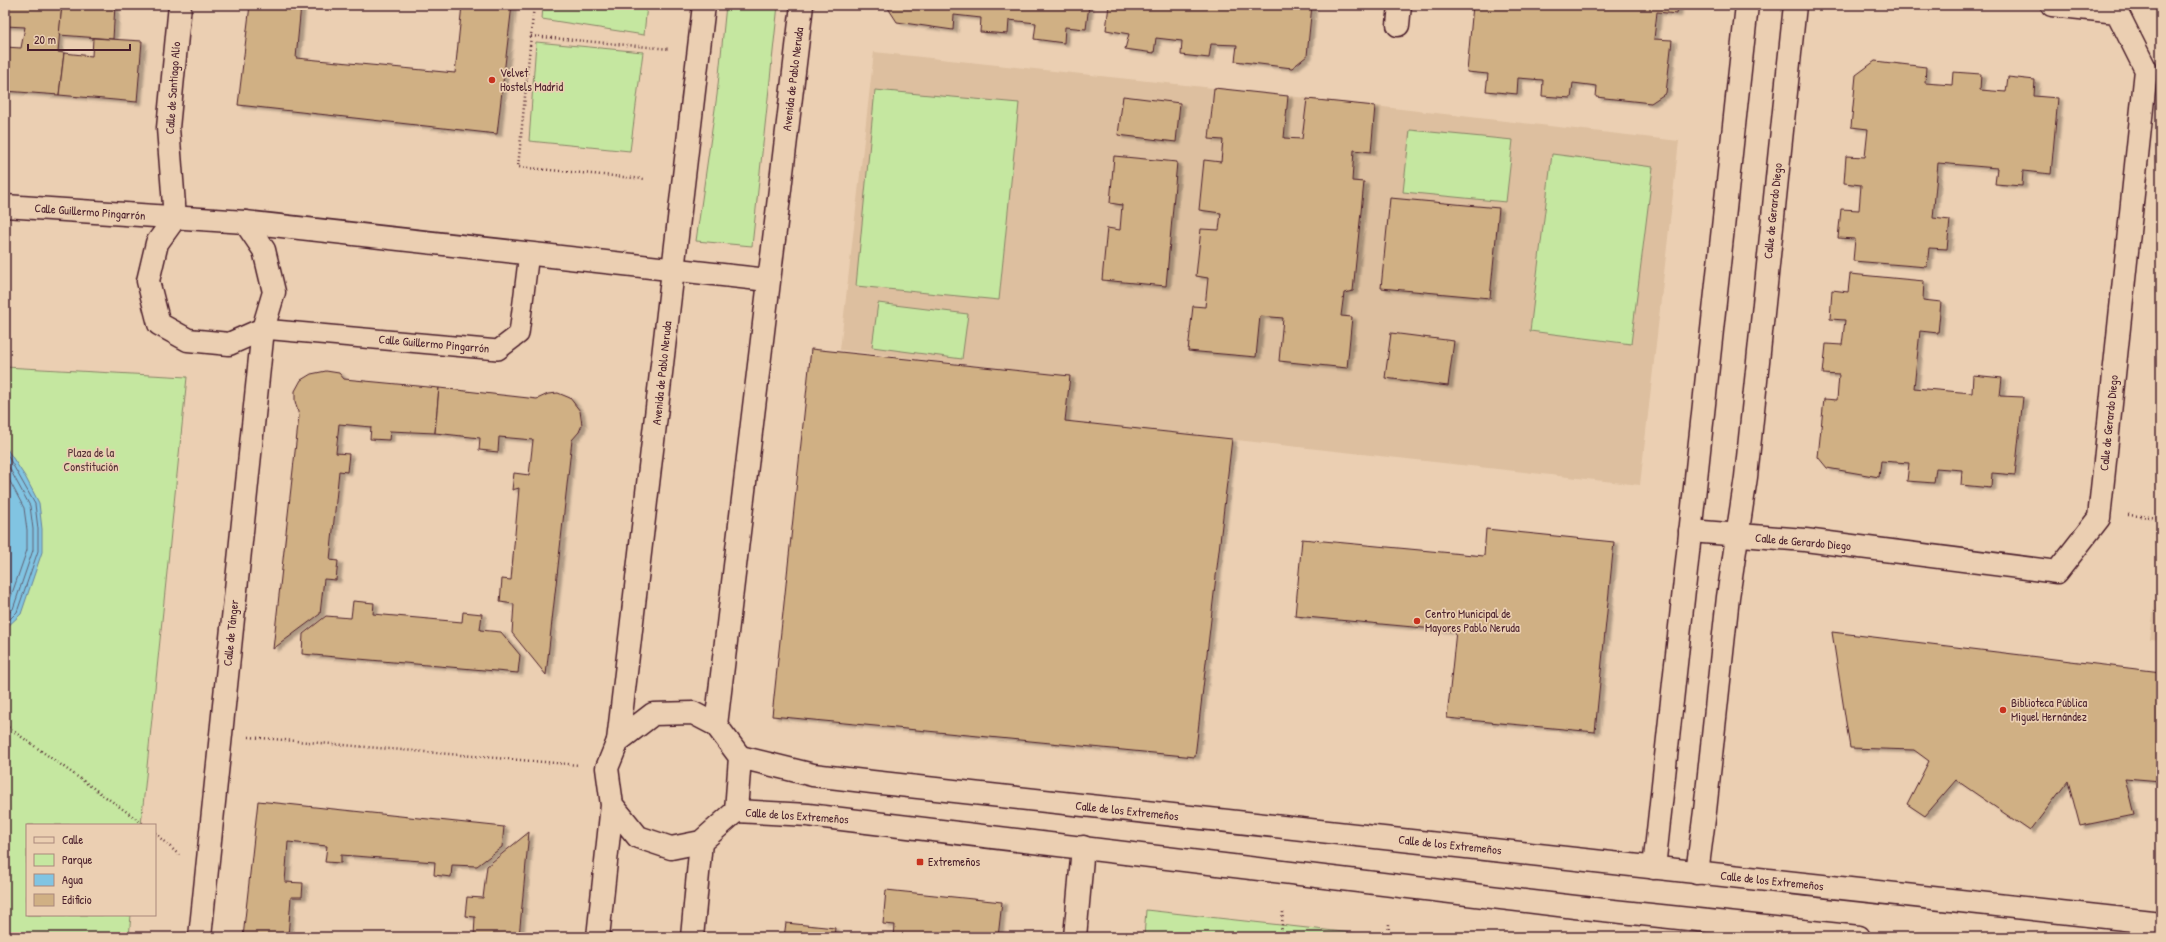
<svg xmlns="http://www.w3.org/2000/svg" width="2166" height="942" font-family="'Patrick Hand',sans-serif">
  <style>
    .built { fill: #ddbf9f }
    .green { fill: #c5e7a0; stroke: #888366 }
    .water { fill: #81c4e2; stroke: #6b8299 }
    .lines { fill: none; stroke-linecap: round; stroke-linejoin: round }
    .shore { stroke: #606174; stroke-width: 1 }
    .building { fill: #d0b084; stroke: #4a1f2b; filter: url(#shadow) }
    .lane-casing { stroke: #4a1f2b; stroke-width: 22 }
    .street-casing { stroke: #4a1f2b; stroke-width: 25 }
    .secondary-casing { stroke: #4a1f2b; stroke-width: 25 }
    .path { stroke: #4a1f2b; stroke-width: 2.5; stroke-dasharray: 1 3; stroke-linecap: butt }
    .lane { stroke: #ebcfb2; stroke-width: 19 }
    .street { stroke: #ebcfb2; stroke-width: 22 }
    .secondary { stroke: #ebcfb2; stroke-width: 22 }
    .poi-dot { fill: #c8321e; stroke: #ebcfb2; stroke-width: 1.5 }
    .labels { text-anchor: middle; stroke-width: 3.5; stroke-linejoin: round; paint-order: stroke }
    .poi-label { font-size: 12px; fill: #4a1f2b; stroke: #ebcfb2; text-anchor: start }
    .street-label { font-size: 12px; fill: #4a1f2b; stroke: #ebcfb2 }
    .park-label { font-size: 12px; fill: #563337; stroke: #ebcfb2 }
  </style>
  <defs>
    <filter id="shadow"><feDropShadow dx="4.5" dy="2.5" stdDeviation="1" flood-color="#0004"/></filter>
  </defs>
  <rect width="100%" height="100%" fill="#ebcfb2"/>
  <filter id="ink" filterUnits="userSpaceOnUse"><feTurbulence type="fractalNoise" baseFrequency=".025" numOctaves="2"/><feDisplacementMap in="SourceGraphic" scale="8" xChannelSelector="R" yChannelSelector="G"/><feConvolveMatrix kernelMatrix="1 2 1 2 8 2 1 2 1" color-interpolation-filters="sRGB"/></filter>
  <g filter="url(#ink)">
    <g class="built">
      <path d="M874,52l414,44 391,45 -39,344 -575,-64 5,-45 -230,-26z"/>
      <path d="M2161,550v90l-11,-1z"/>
    </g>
    <g class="green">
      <path d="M543,5h104l-3,30 -102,-16z"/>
      <path d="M726,5h52l-26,241 -56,-5 21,-146z"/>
      <path d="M536,42l107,10 -13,99 -101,-10z"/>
      <path d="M875,90l144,13 -20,197 -143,-14z"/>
      <path d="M1410,130l103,10 -7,62 -103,-10z"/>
      <path d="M1552,154l101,13 -22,177 -101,-13z"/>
      <path d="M878,303l90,11 -6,45 -90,-12z"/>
      <path d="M5,367l182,10 -46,448h-114v90h104l-2,22h-124z"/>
      <path d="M1146,910l242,27h3h-247z"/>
    </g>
    <path class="water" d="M5,446l21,32 13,25 3,26v23l-21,62 -16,15z"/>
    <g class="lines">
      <g class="shore">
        <path d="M5,451l30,53 3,25v22l-21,61 -12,12"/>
        <path d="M5,460l25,46 3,23v21l-20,59 -8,8"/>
        <path d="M5,472l19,36 3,22v20l-19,55 -3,3"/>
      </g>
    </g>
    <g class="building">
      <path d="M5,5h57l-4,47 6,1 -5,42 -54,-4v-44l16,1 4,-21 -20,-1z"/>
      <path d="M62,5h53l-2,34 -54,-4z"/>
      <path d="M250,5h51l-5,53 159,15 7,-68h50l-15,129 -259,-29z"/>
      <path d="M888,5h201l-3,24 -21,-2 -1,16 -30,-4 2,-16 -27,-3 -1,14 -28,-2 1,-14 -27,-3 -1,15 -56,-8 -9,-14z"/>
      <path d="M1109,5h203l-5,51 -15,12 -57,-7 2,-16 -26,-1 -2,14 -28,-3 1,-14 -26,-3 -2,15 -29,-4 4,-15 -23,-4z"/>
      <path d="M1473,5h205l-1,9 -20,-2 -3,27 18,1 -6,53 -15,10 -55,-6 1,-11 -24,-3 -2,15 -29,-2 1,-16 -25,-2 -1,16 -31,-3 2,-17 -21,-2z"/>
      <path d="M93,38l49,3 -5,61 -78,-7 5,-42 28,3z"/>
      <path d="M1875,61l51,6 -1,16 27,2 1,-13 28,2 -1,16 26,2 2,-15 27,3 -1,16 24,2 -7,76 -28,-3 -1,15 -27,-2 2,-16 -59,-5 -5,55 17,2 -3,29 -18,-1 -2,19 -74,-6 2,-22 -17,-1 3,-29 18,1 2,-25 -17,-2 2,-27 19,1 3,-28 -17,-2 5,-52z"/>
      <path d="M1214,88l74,8 -4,42 18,1 5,-40 68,7 -4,46 -17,-2 -2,31 12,1 -11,109 -9,2 -3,23 11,1 -5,51 -68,-7 4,-43 -23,-2 -4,41 -68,-6 5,-45 12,1 3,-29 -12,-2 5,-47 18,1 2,-17 -22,-3 5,-50 17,2 2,-22 -14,-1z"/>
      <path d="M1123,96l57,7 -4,39 -58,-7z"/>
      <path d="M1114,156l63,6 -11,124 -64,-6 5,-52 13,2 2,-25 -12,-2z"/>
      <path d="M1390,198l109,10 -9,90 -109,-10z"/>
      <path d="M1850,274l74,7 -1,19 18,2 -3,31 -18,-2 -6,57 58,5 1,-18 29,3 -2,18 23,1 -8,78 -23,-2 -1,15 -30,-3 1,-15 -26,-2 -2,15 -27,-2 2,-18 -28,-2 -2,16 -52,-9 -9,-11 6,-58 13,1 2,-25 -16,-1 3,-30 16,1 3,-25 -15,-1 2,-29 16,2z"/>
      <path d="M1391,333l63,8 -6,45 -63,-8z"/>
      <path d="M811,349l259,27 -5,45 167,18 -37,318 -423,-41z"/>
      <path d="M326,371l13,2 5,6 95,9 -4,45 -45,-2 -1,9 -19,-1 1,-12 -32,-3 -3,29 13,1 -2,18 -8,-1 -9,89 8,1 -2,19 -12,-1 -4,35 -47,35 26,-233 -4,-15v-10l6,-11 10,-6z"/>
      <path d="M439,388l98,11 11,-5 10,-1 12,5 10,13 2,14 -3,7 -7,8 -26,235 -34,-42 2,-29 -14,-2 2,-23 9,1 8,-92 -7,2 2,-17 15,2 4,-35 -34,-3 -1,15 -19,-2 1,-12 -45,-5z"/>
      <path d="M1486,529l128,13 -19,190 -148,-14 9,-87 -161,-15 7,-77 182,17z"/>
      <path d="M353,601l21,2 -1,11 89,8 1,-10 19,2 -2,16 21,2 19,23 -2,18 -216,-19 1,-20 23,-18 25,2z"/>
      <path d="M1832,632l329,40v109l-36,-3 9,37 -54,11 -12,-45 -38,50 -74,-51 -31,36 -18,-12 22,-43 -15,-11 -64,-2z"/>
      <path d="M258,801l246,26 -2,20 -25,19 -25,-1 -1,12 -17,-2 1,-13 -94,-7v8l-16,-1 2,-16 -39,-4 -3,40 18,1 -1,14h-11l-3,40h-45z"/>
      <path d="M529,832l-10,105h-45l1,-20 -10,-1 2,-19 16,1 4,-32z"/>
      <path d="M886,890l116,12 -4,35h-104l1,-12 -12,-1z"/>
      <path d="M786,923l49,5 -1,9h-50z"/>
    </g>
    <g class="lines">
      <defs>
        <path id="lane" d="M263,329l235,21 21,-16 10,-81"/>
        <g id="street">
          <path d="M180,5l-12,123 7,90 -18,25 -9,38 11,43 29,16 41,4 34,-15 11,-37 -10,-42 -19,-28"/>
          <path d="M1398,25l2,-20"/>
          <path d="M1690,531l115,9 252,32 42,-54 47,-448 -29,-58 -65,-7"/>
          <path d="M740,757l73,18 59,7 1289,141"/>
          <path d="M736,811l72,4 767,92 284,30"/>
          <path d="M1654,868l93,-863"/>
          <path d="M1697,873l8,-62 23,-214 18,-120 49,-472"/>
          <path d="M200,937l63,-608"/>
          <path d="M1075,937l8,-90"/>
        </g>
        <g id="secondary">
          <path d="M5,206l240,16 523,58"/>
          <path d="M716,725l86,-720"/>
          <path d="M618,741l86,-736"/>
          <path d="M598,937l14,-132 -5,-37 11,-27 35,-27 40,-1 23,12 24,32 -4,54 -35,31 -30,6 -33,-11 -26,-32"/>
          <path d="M692,937l9,-95"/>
        </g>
      </defs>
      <use href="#lane" class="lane-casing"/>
      <use href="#street" class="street-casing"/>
      <use href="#secondary" class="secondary-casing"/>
      <g class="path">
        <path d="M534,5l-16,162 127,12"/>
        <path d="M531,36l139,13"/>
        <path d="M2128,515l33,3"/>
        <path d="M5,725l140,100"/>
        <path d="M249,737l330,28"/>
        <path d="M155,833l24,22"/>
        <path d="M1216,937h2"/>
        <path d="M1281,937l2,-25"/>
        <path d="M1388,937l1,-13"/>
      </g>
      <use href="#lane" class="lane"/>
      <use href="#street" class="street"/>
      <use href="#secondary" class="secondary"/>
    </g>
  </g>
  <g class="poi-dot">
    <circle cx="492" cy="80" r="4"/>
    <circle cx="1417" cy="621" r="4"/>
    <circle cx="2003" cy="710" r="4"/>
    <rect x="916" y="858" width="8" height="8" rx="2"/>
  </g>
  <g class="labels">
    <g class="poi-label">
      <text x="500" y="77">Velvet<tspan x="500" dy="14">Hostels Madrid</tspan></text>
      <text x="1425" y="618">Centro Municipal de<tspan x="1425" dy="14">Mayores Pablo Neruda</tspan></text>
      <text x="2011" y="707">Biblioteca Pública<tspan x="2011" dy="14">Miguel Hernández</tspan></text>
      <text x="928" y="866">Extremeños</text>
    </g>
    <g class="street-label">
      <text transform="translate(793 79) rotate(-83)" y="4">Avenida de Pablo Neruda</text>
      <text transform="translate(173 88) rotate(-86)" y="4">Calle de Santiago Alío</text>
      <text transform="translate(1773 211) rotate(-84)" y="4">Calle de Gerardo Diego</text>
      <text transform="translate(90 212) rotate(4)" y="4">Calle Guillermo Pingarrón</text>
      <text transform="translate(434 344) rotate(5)" y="4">Calle Guillermo Pingarrón</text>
      <text transform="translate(662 373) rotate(-84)" y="4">Avenida de Pablo Neruda</text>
      <text transform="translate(2109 423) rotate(-84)" y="4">Calle de Gerardo Diego</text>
      <text transform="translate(1803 542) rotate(5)" y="4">Calle de Gerardo Diego</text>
      <text transform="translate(231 633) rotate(-84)" y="4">Calle de Tánger</text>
      <text transform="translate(1127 811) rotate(6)" y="4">Calle de los Extremeños</text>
      <text transform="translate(797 816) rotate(4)" y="4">Calle de los Extremeños</text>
      <text transform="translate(1450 845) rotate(6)" y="4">Calle de los Extremeños</text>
      <text transform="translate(1772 881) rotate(6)" y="4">Calle de los Extremeños</text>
    </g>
    <g class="park-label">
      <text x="91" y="457">Plaza de la<tspan x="91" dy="14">Constitución</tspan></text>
    </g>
  </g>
  <rect width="2166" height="942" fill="none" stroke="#ebcfb2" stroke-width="20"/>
  <rect x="10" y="10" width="2146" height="922" fill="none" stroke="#4a1f2b" stroke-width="1.5" filter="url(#ink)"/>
  <rect x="26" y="824" width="130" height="92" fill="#ebcfb2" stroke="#ab897c"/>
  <rect x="34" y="837" width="20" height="6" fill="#ebcfb2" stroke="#ab897c"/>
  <text x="62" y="844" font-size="12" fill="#4a1f2b">Calle</text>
  <rect x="34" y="854" width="20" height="12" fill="#c5e7a0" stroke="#ab897c"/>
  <text x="62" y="864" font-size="12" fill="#4a1f2b">Parque</text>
  <rect x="34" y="874" width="20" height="12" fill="#81c4e2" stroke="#ab897c"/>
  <text x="62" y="884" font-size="12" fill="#4a1f2b">Agua</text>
  <rect x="34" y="894" width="20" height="12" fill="#d0b084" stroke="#ab897c"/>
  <text x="62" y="904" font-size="12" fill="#4a1f2b">Edificio</text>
  <path d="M28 44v6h102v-6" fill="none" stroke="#4a1f2b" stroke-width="2"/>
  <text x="34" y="44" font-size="12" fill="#4a1f2b" stroke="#ebcfb2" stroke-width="3" paint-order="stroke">20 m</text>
</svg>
